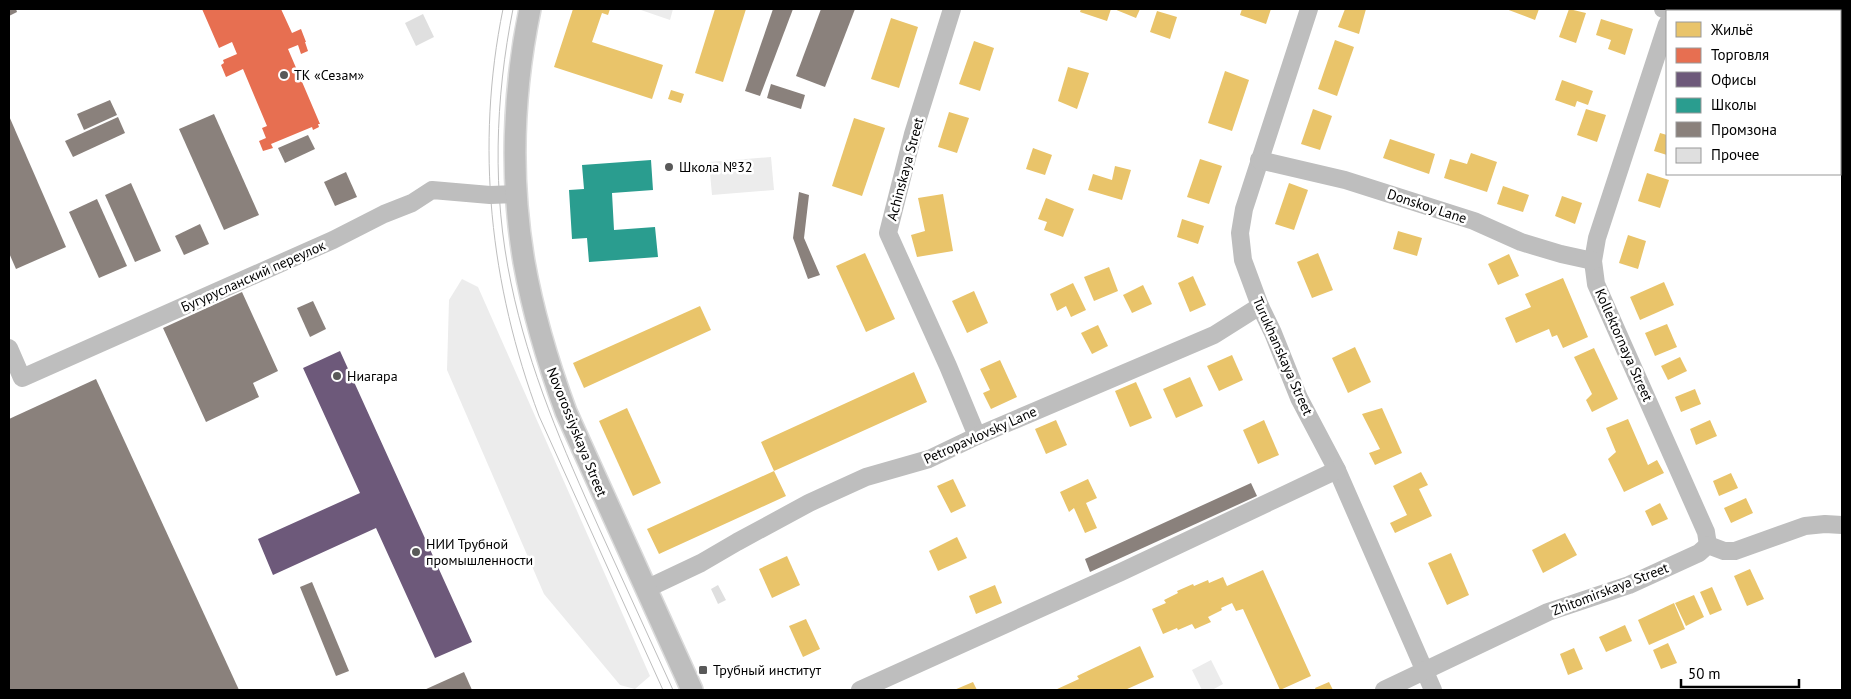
<svg xmlns="http://www.w3.org/2000/svg" width="1851" height="699" font-family="'PT Sans',sans-serif">
  <style>
    .green { fill: #ececec }
    .homes { fill: #e9c46a }
    .shops { fill: #e76f51 }
    .offices { fill: #6d597a }
    .schools { fill: #2a9d8f }
    .industry { fill: #8a817c }
    .building { fill: #dfdfdf }
    .lines { fill: none; stroke-linecap: round; stroke-linejoin: round }
    .major-casing { stroke: #dbdbdb; stroke-width: 24 }
    .minor { stroke: #bebebe; stroke-width: 18 }
    .major { stroke: #bebebe; stroke-width: 21 }
    .tram { stroke: #bebebe; stroke-width: 1 }
    .poi-dot { fill: #595959; stroke: #fff; stroke-width: 2 }
    .labels { text-anchor: middle; stroke-width: 5; stroke-linejoin: round; paint-order: stroke }
    .poi-label { font-size: 14px; fill: #000; stroke: #fff; text-anchor: start }
    .street-label { font-size: 14px; fill: #000; stroke: #fff }
  </style>
  <rect width="100%" height="100%" fill="#fff"/>
  <g class="green">
    <path d="M641,9h32l-3,11 -29,-10z"/>
    <path d="M771,157l3,33 -62,5 -3,-33z"/>
    <path d="M462,279l16,8 172,389 -15,13 -15,-4 -76,-91 -97,-224 2,-70z"/>
    <path d="M1211,660l12,24 -11,6h-10l-10,-20z"/>
  </g>
  <g class="homes">
    <path d="M573,9h37l-2,6 -6,-2 -10,29 71,23 -11,34 -98,-32z"/>
    <path d="M715,9h31l-23,73 -28,-9z"/>
    <path d="M1081,9h30l-4,12 -27,-9z"/>
    <path d="M1114,9h26l-4,9z"/>
    <path d="M1242,9h29l-5,15 -26,-9z"/>
    <path d="M1345,9h21l-7,25 -21,-7z"/>
    <path d="M1506,9h33l-4,11z"/>
    <path d="M1569,9l17,4 -10,30 -17,-6z"/>
    <path d="M1784,9h58v28h-2v-26h-56z"/>
    <path d="M1157,11l20,6 -7,22 -20,-7z"/>
    <path d="M891,18l27,9 -19,61 -28,-9z"/>
    <path d="M1601,19l32,10 -8,26 -17,-6 3,-9 -15,-5z"/>
    <path d="M1335,40l19,7 -17,49 -19,-7z"/>
    <path d="M974,41l20,7 -14,43 -21,-7z"/>
    <path d="M1068,67l21,6 -12,36 -19,-8z"/>
    <path d="M1225,71l24,9 -17,51 -24,-8z"/>
    <path d="M1562,80l31,11 -5,14 -11,-4 -2,6 -20,-7z"/>
    <path d="M671,90l13,4 -3,9 -13,-4z"/>
    <path d="M1842,96v25h-2v-19z"/>
    <path d="M1313,109l19,7 -12,34 -19,-6z"/>
    <path d="M1586,109l20,6 -9,27 -20,-7z"/>
    <path d="M949,112l20,6 -12,35 -19,-6z"/>
    <path d="M854,118l31,10 -23,68 -30,-10z"/>
    <path d="M1660,133l7,2v20l-13,-4z"/>
    <path d="M1390,139l45,15 -6,20 -46,-16z"/>
    <path d="M1033,148l19,7 -7,20 -19,-6z"/>
    <path d="M1471,153l26,9 -10,30 -43,-14 6,-19 17,5z"/>
    <path d="M1200,159l22,7 -13,38 -22,-7z"/>
    <path d="M1115,166l16,4 -9,30 -34,-10 5,-16 19,6z"/>
    <path d="M1647,173l22,7 -9,28 -22,-7z"/>
    <path d="M1289,183l19,7 -14,40 -19,-6z"/>
    <path d="M1503,186l26,9 -6,17 -26,-8z"/>
    <path d="M943,194l10,57 -36,6 -6,-22 14,-4 -7,-33z"/>
    <path d="M1562,196l20,7 -7,21 -20,-8z"/>
    <path d="M1046,198l28,11 -11,28 -19,-7 3,-8 -9,-3z"/>
    <path d="M1182,219l22,7 -6,18 -21,-7z"/>
    <path d="M1398,231l24,7 -5,18 -24,-7z"/>
    <path d="M1628,235l18,6 -8,28 -19,-6z"/>
    <path d="M865,253l30,66 -29,13 -30,-66z"/>
    <path d="M1318,253l15,37 -21,8 -15,-36z"/>
    <path d="M1509,254l10,22 -21,9 -10,-21z"/>
    <path d="M1109,267l9,24 -24,10 -10,-24z"/>
    <path d="M1193,276l13,29 -16,7 -12,-29z"/>
    <path d="M1563,278l25,59 -25,11 -6,-13 -5,2 -3,-8 -33,14 -11,-25 26,-11 -6,-13z"/>
    <path d="M1664,282l10,23 -34,15 -10,-23z"/>
    <path d="M1073,283l13,27 -15,7 -5,-11 -9,5 -7,-17z"/>
    <path d="M1143,285l9,19 -20,9 -9,-18z"/>
    <path d="M974,291l14,32 -21,10 -15,-32z"/>
    <path d="M700,306l11,24 -127,58 -11,-25z"/>
    <path d="M1667,324l10,23 -22,9 -10,-23z"/>
    <path d="M1098,325l10,21 -16,8 -11,-21z"/>
    <path d="M1355,347l16,35 -23,11 -16,-35z"/>
    <path d="M1594,348l24,51 -26,13 -6,-12 6,-6 -18,-37z"/>
    <path d="M1232,355l11,25 -24,11 -12,-25z"/>
    <path d="M1680,357l7,14 -19,9 -7,-14z"/>
    <path d="M1000,360l17,37 -26,12 -8,-16 7,-3 -10,-21z"/>
    <path d="M914,372l13,30 -153,69 12,25 -127,58 -12,-25 127,-58 -13,-29z"/>
    <path d="M1190,377l13,29 -27,12 -13,-29z"/>
    <path d="M1136,382l16,36 -22,9 -15,-36z"/>
    <path d="M1695,389l6,15 -20,8 -6,-15z"/>
    <path d="M627,408l34,75 -28,13 -34,-75z"/>
    <path d="M1382,408l20,45 -27,12 -6,-12 11,-4 -18,-35z"/>
    <path d="M1628,419l20,46 9,-5 7,13 -40,19 -16,-33 8,-7 -10,-24z"/>
    <path d="M1056,420l11,25 -21,9 -11,-25z"/>
    <path d="M1264,420l15,35 -21,9 -15,-34z"/>
    <path d="M1710,420l7,16 -21,9 -6,-16z"/>
    <path d="M1421,472l7,13 -9,4 13,27 -37,17 -5,-10 17,-8 -14,-29z"/>
    <path d="M1731,473l7,15 -19,8 -6,-15z"/>
    <path d="M953,479l13,27 -15,7 -14,-27z"/>
    <path d="M1088,479l9,19 -11,5 11,25 -12,5 -11,-25 -5,4 -9,-20z"/>
    <path d="M1746,498l7,15 -22,10 -7,-15z"/>
    <path d="M1660,503l8,16 -16,7 -7,-15z"/>
    <path d="M1565,533l12,22 -34,18 -11,-23z"/>
    <path d="M957,537l10,21 -29,13 -9,-20z"/>
    <path d="M1451,553l18,42 -22,10 -19,-42z"/>
    <path d="M787,556l13,29 -28,13 -13,-29z"/>
    <path d="M1750,569l14,30 -17,7 -13,-30z"/>
    <path d="M1263,570l48,106 -31,14 -37,-81 -7,2 -4,-8 -11,5 1,2 -14,7 3,5 -16,7 -3,-5 -14,6 -1,-2 -14,6 -11,-25 14,-6 -2,-3 14,-7 -1,-2 16,-7 1,2 14,-6 1,3 14,-6 4,9z"/>
    <path d="M995,585l7,18 -26,11 -7,-18z"/>
    <path d="M1712,587l10,23 -12,5 -10,-23z"/>
    <path d="M1694,595l10,22 -18,9 -11,-23z"/>
    <path d="M1674,603l11,26 -36,16 -11,-25z"/>
    <path d="M806,619l14,30 -17,8 -14,-31z"/>
    <path d="M1625,625l7,16 -26,11 -7,-15z"/>
    <path d="M1668,643l9,20 -16,6 -8,-19z"/>
    <path d="M1140,646l14,31 -29,13h-70l24,-11 -2,-3z"/>
    <path d="M1574,648l9,21 -15,6 -8,-21z"/>
    <path d="M973,682l4,8h-23z"/>
    <path d="M1329,682l4,8h-17l-1,-2z"/>
  </g>
  <path class="shops" d="M202,9h79l11,24 9,-4 5,13h-1l3,9 -7,3 -3,-9 -10,4 32,75h-2l1,3 -6,3 -1,-3 -41,17 2,4 -10,3 -4,-10 7,-3 -4,-10 5,-2 -24,-57 -17,8 -5,-12 3,-2 -1,-3 14,-6 -5,-12 -13,6z"/>
  <path class="offices" d="M340,351l132,291 -37,16 -59,-130 -103,47 -15,-36 102,-46 -57,-125z"/>
  <path class="schools" d="M651,160l2,30 -41,3 2,37 41,-3 3,30 -69,5 -2,-24 -15,1 -3,-49 15,-1 -2,-24z"/>
  <g class="industry">
    <path d="M9,9h7l1,3 -8,4z"/>
    <path d="M773,9h20l-33,87 -15,-5z"/>
    <path d="M821,9h34l-30,78 -29,-11z"/>
    <path d="M771,84l34,11 -4,14 -34,-11z"/>
    <path d="M110,100l7,15 -33,15 -7,-16z"/>
    <path d="M214,114l45,101 -35,15 -45,-101z"/>
    <path d="M9,116l57,131 -50,22 -7,-16z"/>
    <path d="M118,117l7,16 -52,24 -8,-16z"/>
    <path d="M308,135l7,14 -30,14 -7,-15z"/>
    <path d="M346,172l11,25 -22,9 -11,-24z"/>
    <path d="M131,183l30,68 -26,11 -30,-67z"/>
    <path d="M799,192l10,3 -5,43 16,37 -12,4 -15,-41z"/>
    <path d="M97,199l30,67 -28,12 -30,-66z"/>
    <path d="M200,224l9,20 -25,11 -9,-19z"/>
    <path d="M242,292l36,79 -25,12 6,14 -53,25 -43,-94z"/>
    <path d="M313,301l13,28 -16,8 -13,-29z"/>
    <path d="M96,379l143,311h-230v-271z"/>
    <path d="M1251,483l6,13 -167,76 -5,-13z"/>
    <path d="M312,582l37,89 -13,5 -36,-89z"/>
    <path d="M464,672l8,18h-48z"/>
  </g>
  <g class="building">
    <path d="M423,14l11,23 -18,9 -11,-23z"/>
    <path d="M718,585l8,15 -8,4 -7,-15z"/>
  </g>
  <g class="lines">
    <defs>
      <path id="major" d="M530,9c-17,82 -20,170 -6,253 9,51 24,101 42,150l126,278"/>
    </defs>
    <use href="#major" class="major-casing"/>
    <g class="minor">
      <path d="M952,9l-39,125 -25,99 60,133 29,70"/>
      <path d="M1309,9l-65,200 -4,24 3,27 17,46 13,27 26,65 38,72 96,220"/>
      <path d="M1663,9l8,2"/>
      <path d="M1667,24l-70,214 -4,23 3,23 110,248 2,13"/>
      <path d="M1840,66h2"/>
      <path d="M1259,160l86,20 129,41 47,21 40,12 32,7"/>
      <path d="M9,348l13,30 311,-138 51,-26 28,-11 20,-13 58,5 27,-1"/>
      <path d="M646,589l55,-26 36,-21 72,-39 57,-26 63,-18 48,-23 237,-101 46,-29"/>
      <path d="M860,690l261,-118 216,-102"/>
      <path d="M1384,690l164,-78 81,-27 70,-32 9,-8 16,6h11l70,-25 20,-2 17,1"/>
    </g>
    <use href="#major" class="major"/>
    <g class="tram">
      <path d="M503,9c-28,137 -13,276 36,407l124,274"/>
      <path d="M513,9c-18,90 -21,184 -2,274 18,87 52,165 88,245 25,54 49,108 74,162"/>
    </g>
  </g>
  <g class="poi-dot">
    <circle cx="284" cy="75" r="5"/>
    <circle cx="669" cy="167" r="5"/>
    <circle cx="337" cy="376" r="5"/>
    <circle cx="416" cy="552" r="5"/>
    <rect x="698" y="665" width="10" height="10" rx="2.5"/>
  </g>
  <g class="labels">
    <g class="poi-label">
      <text x="294" y="80">ТК «Сезам»</text>
      <text x="679" y="172">Школа №32</text>
      <text x="347" y="381">Ниагара</text>
      <text x="426" y="549">НИИ Трубной<tspan x="426" dy="16">промышленности</tspan></text>
      <text x="713" y="675">Трубный институт</text>
    </g>
    <g class="street-label">
      <text transform="translate(905 169) rotate(-75)" y="5">Achinskaya Street</text>
      <text transform="translate(1427 206) rotate(18)" y="5">Donskoy Lane</text>
      <text transform="translate(253 276) rotate(-24)" y="5">Бугурусланский переулок</text>
      <text transform="translate(1624 345) rotate(66)" y="5">Kollektornaya Street</text>
      <text transform="translate(1283 356) rotate(66)" y="5">Turukhanskaya Street</text>
      <text transform="translate(577 432) rotate(68)" y="5">Novorossiyskaya Street</text>
      <text transform="translate(980 435) rotate(-24)" y="5">Petropavlovsky Lane</text>
      <text transform="translate(1610 589) rotate(-21)" y="5">Zhitomirskaya Street</text>
    </g>
  </g>
  <rect width="1851" height="699" fill="none" stroke="#000000" stroke-width="20"/>
  <rect x="1666" y="10" width="175" height="165" fill="#ffffff" stroke="#999999"/>
  <rect x="1676" y="22" width="25" height="15" fill="#e9c46a" stroke="#999999"/>
  <text x="1711" y="35" font-size="15" fill="#000000">Жильё</text>
  <rect x="1676" y="48" width="25" height="15" fill="#e76f51" stroke="#999999"/>
  <text x="1711" y="60" font-size="15" fill="#000000">Торговля</text>
  <rect x="1676" y="72" width="25" height="15" fill="#6d597a" stroke="#999999"/>
  <text x="1711" y="85" font-size="15" fill="#000000">Офисы</text>
  <rect x="1676" y="98" width="25" height="15" fill="#2a9d8f" stroke="#999999"/>
  <text x="1711" y="110" font-size="15" fill="#000000">Школы</text>
  <rect x="1676" y="122" width="25" height="15" fill="#8a817c" stroke="#999999"/>
  <text x="1711" y="135" font-size="15" fill="#000000">Промзона</text>
  <rect x="1676" y="148" width="25" height="15" fill="#dfdfdf" stroke="#999999"/>
  <text x="1711" y="160" font-size="15" fill="#000000">Прочее</text>
  <path d="M1681 679v8h118v-8" fill="none" stroke="#000000" stroke-width="2.5"/>
  <text x="1688" y="679" font-size="15" fill="#000000" stroke="#ffffff" stroke-width="4" paint-order="stroke">50 m</text>
</svg>
